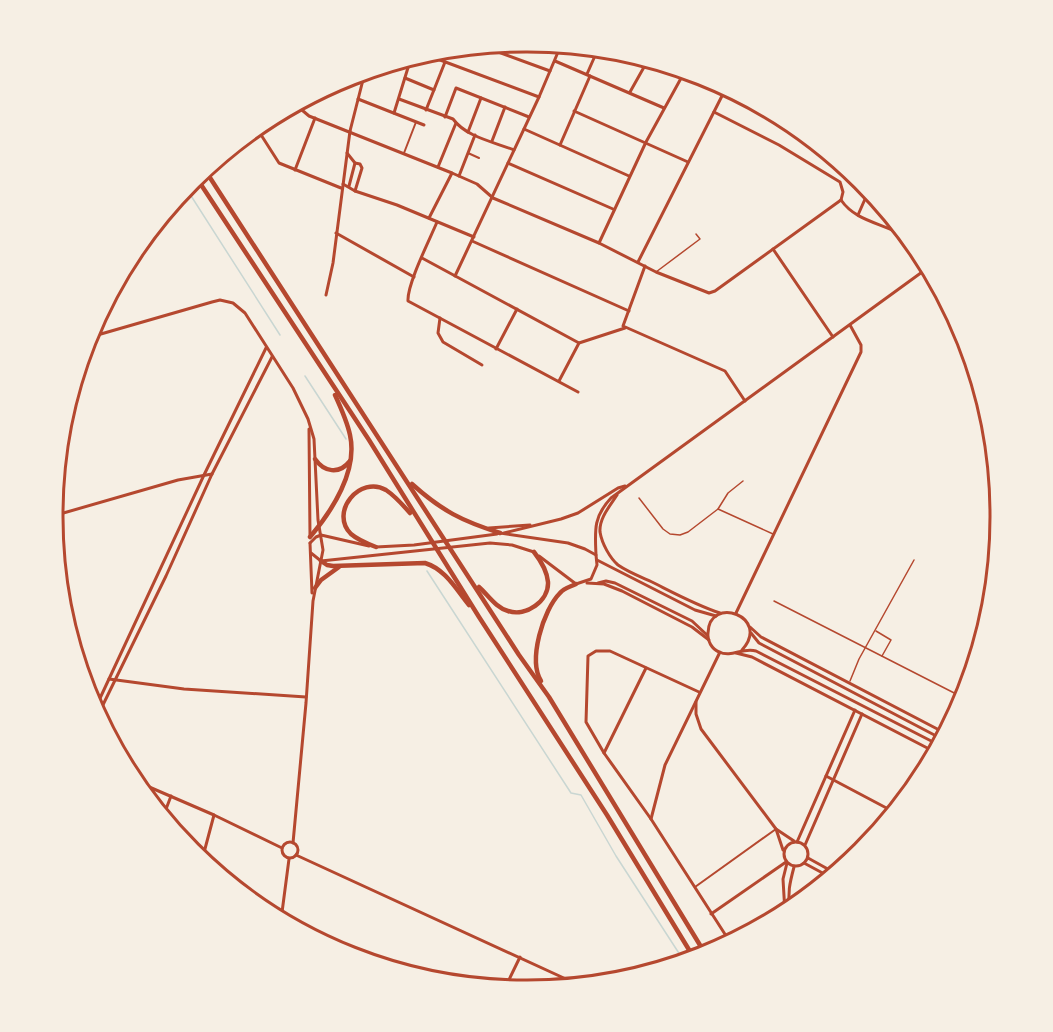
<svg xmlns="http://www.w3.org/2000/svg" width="1053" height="1032" font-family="Rubik,sans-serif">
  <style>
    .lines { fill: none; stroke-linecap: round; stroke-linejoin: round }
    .stream { stroke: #c9d6d2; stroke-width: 1.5 }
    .service { stroke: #b5482f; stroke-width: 1.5 }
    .pedestrian { stroke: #b5482f; stroke-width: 2 }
    .minor { stroke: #b5482f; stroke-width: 3 }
    .tertiary { stroke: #b5482f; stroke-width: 3 }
    .motorway { stroke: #b5482f; stroke-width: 4.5 }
    .rim { fill: none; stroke: #b5482f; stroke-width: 3 }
  </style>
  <rect width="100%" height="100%" fill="#f6efe4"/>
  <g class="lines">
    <g class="stream">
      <path d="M186,188l94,147"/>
      <path d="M305,376l41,63"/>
      <path d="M427,571l144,222 10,2 35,61 68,105"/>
    </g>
    <g class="service">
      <path d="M656,272l44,-33 -4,-5"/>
      <path d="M639,498l24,31 7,5 10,1 8,-3 30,-23 10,-16 15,-12"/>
      <path d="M718,509l55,25"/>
      <path d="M774,601l190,97"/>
      <path d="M876,631l15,9 -9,16"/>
      <path d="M850,681l9,-22 55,-99"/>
    </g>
    <g class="pedestrian">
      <path d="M404,153l12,-31"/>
      <path d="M468,153l11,5"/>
      <path d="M695,887l81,-58"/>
    </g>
    <g class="minor">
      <path d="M482,46l68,25"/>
      <path d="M424,54l115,43"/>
      <path d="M555,61l109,47"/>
      <path d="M587,74l11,-25"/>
      <path d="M405,78l29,12"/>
      <path d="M322,90l2,3h6l3,-8"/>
      <path d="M724,91l47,26 8,-1"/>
      <path d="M630,92l18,-32"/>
      <path d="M358,99l66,26"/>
      <path d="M399,99l54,20c13,18 41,23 61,31"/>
      <path d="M426,110l19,-48"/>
      <path d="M574,111l114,51"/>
      <path d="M394,113l17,-55"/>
      <path d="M445,117l11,-29 73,29"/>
      <path d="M256,127l23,36 62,25"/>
      <path d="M524,129l105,47"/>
      <path d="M468,132l13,-34"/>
      <path d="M492,141l13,-34"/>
      <path d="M560,145l30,-69"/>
      <path d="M347,153l8,10 5,1 2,4 -7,23"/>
      <path d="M508,163l105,46"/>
      <path d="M438,167l18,-44"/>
      <path d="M295,170l20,-52"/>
      <path d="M459,176l16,-41"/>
      <path d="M343,184l12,7 42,14 77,32"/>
      <path d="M349,186l6,-23"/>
      <path d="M858,215l11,-25"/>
      <path d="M429,218l23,-45"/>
      <path d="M437,222c-7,17 -30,62 -29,79l170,91"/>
      <path d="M336,233l78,44"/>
      <path d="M472,241l157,70"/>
      <path d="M599,243l47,-101 39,-71"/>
      <path d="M773,249l60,88"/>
      <path d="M422,258l157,85"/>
      <path d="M645,266l-22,60 102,45 20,30"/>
      <path d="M455,276l84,-179 22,-52"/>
      <path d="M326,295l7,-32 17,-132"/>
      <path d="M440,318l-2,15 5,9 39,23"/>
      <path d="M496,349l21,-40"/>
      <path d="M559,381l20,-38 46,-15"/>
      <path d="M53,516l125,-36 34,-6"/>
      <path d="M736,613l125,-261v-7l-11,-20"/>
      <path d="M750,627l11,10 184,96"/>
      <path d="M736,653l16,4 183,95"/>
      <path d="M109,679l75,10 122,8"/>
      <path d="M699,692l-89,-41h-14l-8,5 -2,66 18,31 47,66 79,123"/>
      <path d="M696,702v12l5,15 75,100 18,12"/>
      <path d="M95,709l109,-234 62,-127"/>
      <path d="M98,715l68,-139 46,-102 60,-117"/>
      <path d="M604,753l42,-85"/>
      <path d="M826,776l68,36"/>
      <path d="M163,817l8,-21"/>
      <path d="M651,819l14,-54 55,-113"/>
      <path d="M776,829l7,21"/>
      <circle cx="796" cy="854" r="12"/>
      <path d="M797,842l58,-132"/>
      <path d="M805,845l57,-131"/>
      <path d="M808,858l27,15"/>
      <path d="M202,860l12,-45"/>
      <path d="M804,863l26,14"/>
      <path d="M790,910c-3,-16 0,-28 4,-43"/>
      <path d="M785,913l-2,-34 4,-16"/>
      <path d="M711,914l75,-52"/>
      <path d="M563,986l3,-7"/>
      <path d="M505,988l15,-31"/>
    </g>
    <g class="tertiary">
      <path d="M296,105l13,11 143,57 25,11 16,14 106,45 57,29 53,21 6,-2 126,-91"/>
      <path d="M714,112l65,33 61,37 3,10 -2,8"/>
      <path d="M350,131l15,-59"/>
      <path d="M841,200c15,22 43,23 65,37 9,6 15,21 21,31"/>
      <path d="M638,262l88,-174"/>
      <path d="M87,338l125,-36 8,-2 13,3 12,10 48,75 15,31 6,20 4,81 5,30 -10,51 -7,102 -13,140"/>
      <path d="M309,429l1,107"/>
      <path d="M617,495c-7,11 -18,23 -17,37 2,12 10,26 18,33 10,7 23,12 34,17 22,11 44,23 68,31"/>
      <path d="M489,528l41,-3"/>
      <path d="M500,533l68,10 17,6 11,6 1,10 -6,14 -15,5 -37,-28"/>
      <path d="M504,533l57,-14 17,-6 40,-25 7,-2"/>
      <path d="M310,543l6,-6 5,-2 48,11"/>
      <path d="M310,543l2,50"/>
      <path d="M376,547l38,-2 83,-11"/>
      <path d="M311,553l10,8 169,-18 22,2 22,7"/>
      <path d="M596,555c-1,-24 -3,-38 15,-57l318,-231"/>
      <path d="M597,560l98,50 21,6"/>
      <path d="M587,583l17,1 18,7 70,36 17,13"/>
      <path d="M598,583l8,-2 9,2 77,38 15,14"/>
      <path d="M751,633l8,10 183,96"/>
      <path d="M742,650c30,-33 -33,-56 -34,-17 -1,8 4,16 11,19 13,6 23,-5 37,-1l183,94"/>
      <path d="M133,780l81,35 68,33"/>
      <circle cx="290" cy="850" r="8"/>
      <path d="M296,855l283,130"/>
      <path d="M281,920l8,-61"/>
    </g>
    <g class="motorway">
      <path d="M205,170l314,485 30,42 157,258"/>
      <path d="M196,177l173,263 110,177 128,198 87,143"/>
      <path d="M315,459c9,13 24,16 35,2"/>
      <path d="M412,484c30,27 50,37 88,49"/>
      <path d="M310,537c22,-26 48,-66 40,-102 -3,-14 -9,-27 -15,-40"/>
      <path d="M376,547c-8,-3 -18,-7 -25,-13 -22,-22 9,-59 35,-44 9,6 17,15 24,23"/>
      <path d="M321,561l6,4 6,1 92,-3c20,6 31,26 44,42"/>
      <path d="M479,587c9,8 17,21 29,24 18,6 41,-10 40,-29 -1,-12 -7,-21 -14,-30"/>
      <path d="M315,588l6,-8 18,-13"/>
      <path d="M541,681c-13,-21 2,-71 19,-88 4,-5 10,-6 16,-9"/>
    </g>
  </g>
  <path d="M0 0H1053V1032H0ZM526 52H527A463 463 0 0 1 990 515V517A463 463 0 0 1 527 980H526A463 463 0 0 1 63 517V515A463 463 0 0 1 526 52Z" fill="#f6efe4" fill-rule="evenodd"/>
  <path class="rim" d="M526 52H527A463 463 0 0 1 990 515V517A463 463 0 0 1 527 980H526A463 463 0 0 1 63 517V515A463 463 0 0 1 526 52Z"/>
</svg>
